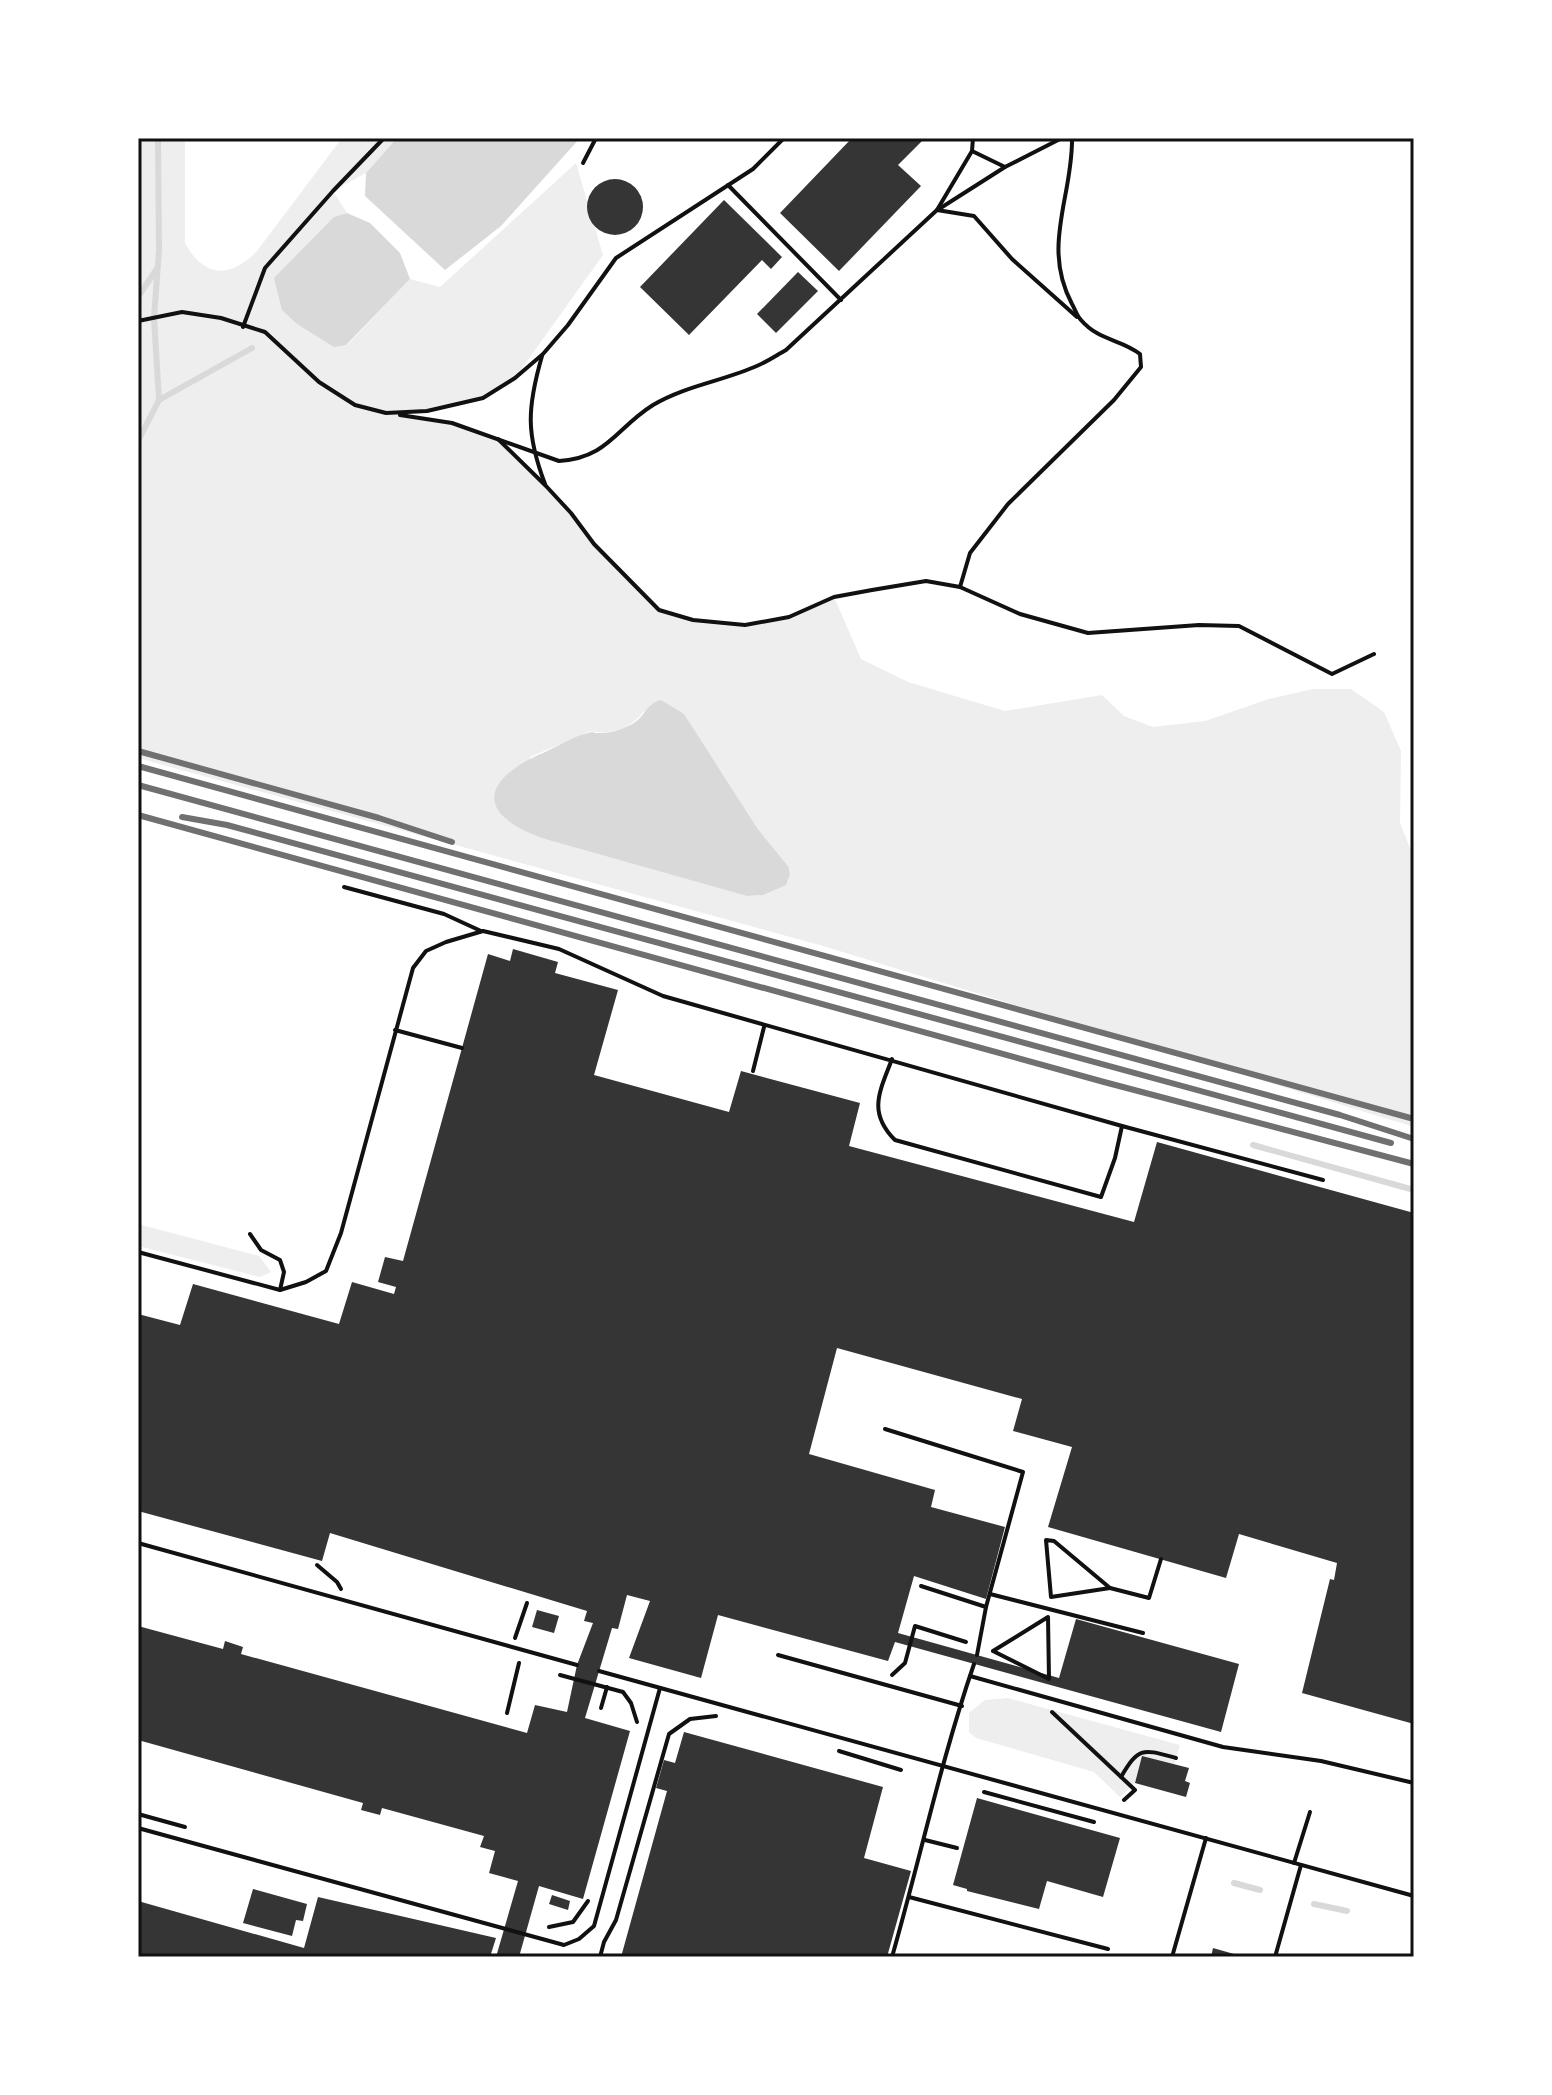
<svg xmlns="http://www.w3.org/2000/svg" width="1552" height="2095" font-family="'Sofia Sans Condensed',sans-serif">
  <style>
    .green { fill: #eee; fill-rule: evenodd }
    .water { fill: #d9d9d9 }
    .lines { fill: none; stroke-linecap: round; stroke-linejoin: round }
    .stream { stroke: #d9d9d9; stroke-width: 6 }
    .building { fill: #353535 }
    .path { stroke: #111; stroke-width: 4 }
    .service { stroke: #111; stroke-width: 4 }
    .rail { stroke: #707070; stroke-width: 6 }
    .neatline { fill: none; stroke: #111; stroke-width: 3 }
  </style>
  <rect width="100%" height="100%" fill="#fff"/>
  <g class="green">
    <path d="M138,138h47v105c20,36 46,35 72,8l85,-113h55l-31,35 -33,18 14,22 -13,4 13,128 63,-66 30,8 136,-124 27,92 -88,123 -32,20 -56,13 -34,1 59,11 46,16 73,74 23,31 65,66 34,10 52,5 44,-8 45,-20 27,62 47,23 97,29 97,-16 22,21 29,11 52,-6 64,-22 44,-10h38l33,23 17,39 -1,72 14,35v269l-591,-181 -685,-188zM644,711l113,117 31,38 -25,29 -16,1 -200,-58 -17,-81 61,-26c19,5 42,-4 53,-20z"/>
    <path d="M138,1224l121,32 12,16 -11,5 -122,-31z"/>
    <path d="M1008,1698l172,47 -6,20 -32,-9 -7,27 -15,14 -26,-25 -118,-34 -7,-6v-19l16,-13z"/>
  </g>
  <g class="water">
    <path d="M397,138h183l-79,88 -56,44 -80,-74 1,-23z"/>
    <path d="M347,213l23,10 30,30 10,26 -64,66 -12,2 -37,-23 -15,-14 -8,-32 60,-61z"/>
    <path d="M661,700l23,14 73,114 31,38 2,8 -4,11 -23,10 -16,1c-53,-15 -106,-30 -159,-45 -26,-8 -63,-14 -84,-34 -30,-29 17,-55 39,-64 15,-7 29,-16 45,-20 9,-3 1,0 11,0 11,1 26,-5 35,-10 11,-7 13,-20 27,-23z"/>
  </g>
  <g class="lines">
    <g class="stream">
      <path d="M138,297l18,-27"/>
      <path d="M159,400l93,-52"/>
      <path d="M138,441l21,-41 -5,-82 5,-68 -1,-112"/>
      <path d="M1253,1145l161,45"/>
      <path d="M1234,1883l26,7"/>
      <path d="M1314,1904l33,7"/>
    </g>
  </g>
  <g class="building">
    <path d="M852,138h73l-27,27 23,21 -82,85 -59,-58z"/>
    <circle cx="615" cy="207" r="28"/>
    <path d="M724,200l58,57 -11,12 -9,-9 -73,75 -49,-48z"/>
    <path d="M798,272l20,19 -42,42 -19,-19z"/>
    <path d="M513,949l45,13 -3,11 63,17 -24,85 135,37 12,-41 119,32 -11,43 285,76 23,-80 257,71v511l-112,-31 28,-114 4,1 3,-17 -98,-29 -13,44 -178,-51 24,-80 -59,-16 9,-32 -185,-51 -28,106 126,36 -4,17 74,20 -19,72 -72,-23 -16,57 161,45 17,-59 163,45 -18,68 -326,-90 -7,19 -170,-46 -17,63 -72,-20 21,-57 -23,-6 -9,34 -6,-1 -27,90 45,13 -47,168 -44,-13 -20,71h-23l22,-76 -29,-8 6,-22 -15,-4 4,-11 -102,-28 -2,7 -19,-5 2,-7 -225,-63v-114l85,23 2,-8 18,6 -2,7 286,79 8,-28 32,7 10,-47 16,-42 -9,-2 3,-10 -257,-78 -8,28 -184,-50v-197l42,11 13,-41 146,40 13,-42 42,12 2,-7 -18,-5 7,-25 18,4 85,-307 22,7z"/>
    <path d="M537,1610l22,6 -5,17 -22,-6z"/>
    <path d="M684,1732l199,55 -19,71 47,13 -24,86h-266l46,-166 -11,-3 8,-28 11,3z"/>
    <path d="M1142,1756l47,12 -4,13 5,2 -4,14 -51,-14z"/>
    <path d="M977,1798l143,40 -17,59 -56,-16 -8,28 -72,-18v-2l-14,-4z"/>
    <path d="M253,1889l54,15 -4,17 -7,-1 -4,16 -49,-13z"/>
    <path d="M552,1895l18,6 -2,9 -19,-6z"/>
    <path d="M318,1897l178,41 -6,19h-352v-56l166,47z"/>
    <path d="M1213,1948l28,8v1h-30z"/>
  </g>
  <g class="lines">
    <g class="path">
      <path d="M972,151l33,16"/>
      <path d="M583,163l13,-25"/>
      <path d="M728,185l113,115"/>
      <path d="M939,209l66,-42 57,-29"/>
      <path d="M937,210l37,6 38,43 65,58"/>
      <path d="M138,321l44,-9 39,6 44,14 54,50 36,23 31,8 41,-2 56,-13 32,-20 28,-24 25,-29 48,-67 137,-89 31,-31"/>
      <path d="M243,327l22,-59 68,-77 51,-53"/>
      <path d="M542,356c-15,52 -16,78 3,128"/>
      <path d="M400,415l52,8 107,38c49,-3 57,-33 94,-56 34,-20 71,-24 106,-40 9,-4 18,-10 27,-15l151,-140 35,-59 1,-13"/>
      <path d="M498,439l48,47 25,27 23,31 65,66 34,10 52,5 44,-8 45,-20 38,-7 54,-9 34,6 10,-34 38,-49 106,-104 27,-33 -1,-13c-19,-15 -41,-13 -59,-34 -4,-4 -6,-11 -9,-16 -31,-58 1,-108 0,-166"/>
      <path d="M960,587l60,27 68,19 111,-8 40,1 93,48 42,-20"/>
      <path d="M1046,1540l8,1 56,47 -59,9z"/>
      <path d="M317,1565l20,17 4,7"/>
      <path d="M1110,1588l39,10 12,-39"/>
      <path d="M1048,1617l1,62 -56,-28z"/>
      <path d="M515,1638l12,-35"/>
      <path d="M560,1675l63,17 8,11 6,19"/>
      <path d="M892,1675l13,-12 10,-37 51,16"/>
      <path d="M601,1708l6,-21"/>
      <path d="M1052,1712l83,78 -11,10"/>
      <path d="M507,1713l12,-50"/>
      <path d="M839,1751l62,19"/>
      <path d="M1121,1777c18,-31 22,-28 55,-19"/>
      <path d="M984,1792l110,30"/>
      <path d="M138,1814l47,13"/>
      <path d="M549,1927l24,-5 15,-21"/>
      <path d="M600,1957l4,-15 12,-22 53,-186 21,-15 26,-3"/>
    </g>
    <g class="service">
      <path d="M344,887l100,27 37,17"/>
      <path d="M395,1030l67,18"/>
      <path d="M753,1071l11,-44"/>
      <path d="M1122,1126l201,54"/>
      <path d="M250,1234l11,16 19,10 4,12 -4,18"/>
      <path d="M138,1252l142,38 26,-8 20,-11 15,-38 72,-265 13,-17 20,-9 37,-11 76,18 104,47 459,130 -7,32 -14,39 -206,-57c-28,-28 -15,-49 -3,-81"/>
      <path d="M885,1429l138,43 -37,135 -9,48"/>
      <path d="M138,1543l439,122"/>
      <path d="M921,1586l65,21"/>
      <path d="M990,1594l153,39"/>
      <path d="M778,1655l184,51"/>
      <path d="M599,1671l815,225"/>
      <path d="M970,1676l253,71 98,14 93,22"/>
      <path d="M138,1828l426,117 15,-6 15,-13 66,-238"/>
      <path d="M925,1840l32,8"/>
      <path d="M1294,1863l16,-51"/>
      <path d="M909,1897l199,52"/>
      <path d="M892,1957c28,-98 49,-197 82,-293"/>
      <path d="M1172,1957l34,-119"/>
      <path d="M1275,1957l26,-92"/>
    </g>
    <g class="rail">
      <path d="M138,751l241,67 73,24"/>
      <path d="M138,766l1276,353"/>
      <path d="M138,785l1202,330 74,24"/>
      <path d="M138,815l966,267 310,82"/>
      <path d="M182,817l45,8 1164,318"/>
    </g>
  </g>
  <rect width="1552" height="2095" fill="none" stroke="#ffffff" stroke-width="280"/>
  <rect x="140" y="140" width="1272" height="1815" class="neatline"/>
</svg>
